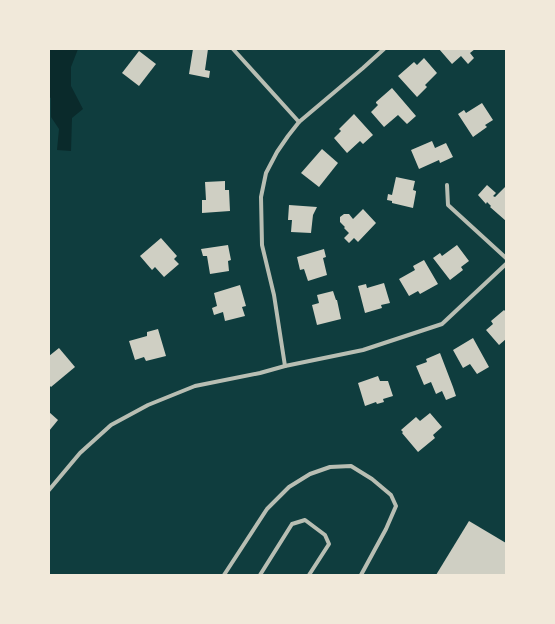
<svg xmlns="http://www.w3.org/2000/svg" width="555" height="624" font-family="Figtree,sans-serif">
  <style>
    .water { fill: #0a2a2b }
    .building { fill: #cfcfc3 }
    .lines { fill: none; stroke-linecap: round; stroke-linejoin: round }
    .minor { stroke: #b8beb3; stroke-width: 4 }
  </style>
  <rect width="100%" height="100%" fill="#0f3d3e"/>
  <path class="water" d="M49,49h29l-7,18v19l12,23 -11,9 -1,33 -14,-1 2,-21 -8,-12v-19l-2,-1z"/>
  <g class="building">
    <path d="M193,49h15l-3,21 5,1 -1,7 -20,-4z"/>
    <path d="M439,49h36l-5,4 4,5 -6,6 -7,-8 -9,8z"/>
    <path d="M139,51l17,13 -17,22 -17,-13z"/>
    <path d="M424,58l13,15 -12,12 2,2 -10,10 -19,-21 16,-14 3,3z"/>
    <path d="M392,88l24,28 -9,8 -9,-9 -14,12 -13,-15 7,-7 -2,-2v-1z"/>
    <path d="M482,103l11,17 -8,5 2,2 -14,10 -15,-23 6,-4 2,3z"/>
    <path d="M354,114l19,21 -10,9 -3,-3 -13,12 -13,-15 7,-7 -2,-2z"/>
    <path d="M432,141l3,7 11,-5 7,14 -13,6 -1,-3 -20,9 -8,-19z"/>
    <path d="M322,149l16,14 -19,24 -18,-14z"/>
    <path d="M396,177l19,4 -2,9 3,1v1l-3,16 -21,-5v-2l-5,-1 1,-6 4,1z"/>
    <path d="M225,181v9h4l1,21 -28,2v-13h4l-1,-18z"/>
    <path d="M487,185l9,8 -3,3 2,1 11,-11v35l-16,-14 1,-1 -4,-4 -1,2 -8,-9z"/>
    <path d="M289,205l28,2 -4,8 -2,18 -20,-1 1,-12h-4z"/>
    <path d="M363,209l13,14 -18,19 -4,-4 -5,5 -5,-5 5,-5 -5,-5 1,-1 -5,-5v-5l4,-3h5l4,5z"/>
    <path d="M161,238l16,18 -3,3 5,5 -15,13 -9,-10 -3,3 -12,-14z"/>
    <path d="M228,245l3,15 -3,1 1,10 -19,3 -3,-18h-4l-2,-7z"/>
    <path d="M457,245l12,16 -8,6 2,3 -13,10 -17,-22 7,-5 2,3z"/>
    <path d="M324,249l2,8 -3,1 4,17 -19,6 -4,-12 -4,1 -3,-13z"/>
    <path d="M424,260l14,24 -18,10 -2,-3 -9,5 -10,-17 16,-9 -2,-4z"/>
    <path d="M384,283l6,20 -9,2 1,3 -17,5 -7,-27 8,-2 1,4z"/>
    <path d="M240,285l6,21 -4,1 3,9 -20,5 -2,-9 -9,3 -2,-7 5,-2 -3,-13z"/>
    <path d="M333,291l3,9h1l4,19 -24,6 -5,-20 7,-2 -2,-8z"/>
    <path d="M504,310l2,2v27l-7,6 -13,-15 7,-6 -2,-3z"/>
    <path d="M158,329l8,27 -20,5 -2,-4 -9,3 -6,-19 18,-5v-4z"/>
    <path d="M473,338l16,29 -12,7 -7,-10 -7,4 -10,-18z"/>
    <path d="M59,348l16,19 -24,20 -2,-2v-29z"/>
    <path d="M440,353l13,34 3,9 -10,4 -4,-9 -6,3 -5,-12 -7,3 -8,-19 11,-4 -1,-3z"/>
    <path d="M378,376l2,5h8l5,15 -10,3 1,3 -7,2 -1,-2 -11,4 -7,-23z"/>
    <path d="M49,412l9,8 -9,11z"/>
    <path d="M430,413l12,14 -9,8 2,3 -17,14 -16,-19 1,-1 -2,-2 15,-13 4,4z"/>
    <path d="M469,521l37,22v32h-70z"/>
  </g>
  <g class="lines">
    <g class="minor">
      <path d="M233,49l66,73"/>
      <path d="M447,185l1,20 58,53"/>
      <path d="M285,366l-11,-71 -12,-50 -1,-48 5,-24 11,-21 11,-16 11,-14 64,-54 21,-19"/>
      <path d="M49,490l31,-37 31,-28 37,-20 47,-19 65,-13 25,-7 78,-16 79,-26 64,-60"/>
      <path d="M224,575l43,-66 22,-22 21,-13 20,-7 21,-1 21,13 19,16 5,11 -10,23 -25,46"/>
      <path d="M260,575l32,-51 13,-4 20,15 4,9 -20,31"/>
    </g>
  </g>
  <rect width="555" height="624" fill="none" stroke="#f1e9da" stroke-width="100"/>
</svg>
